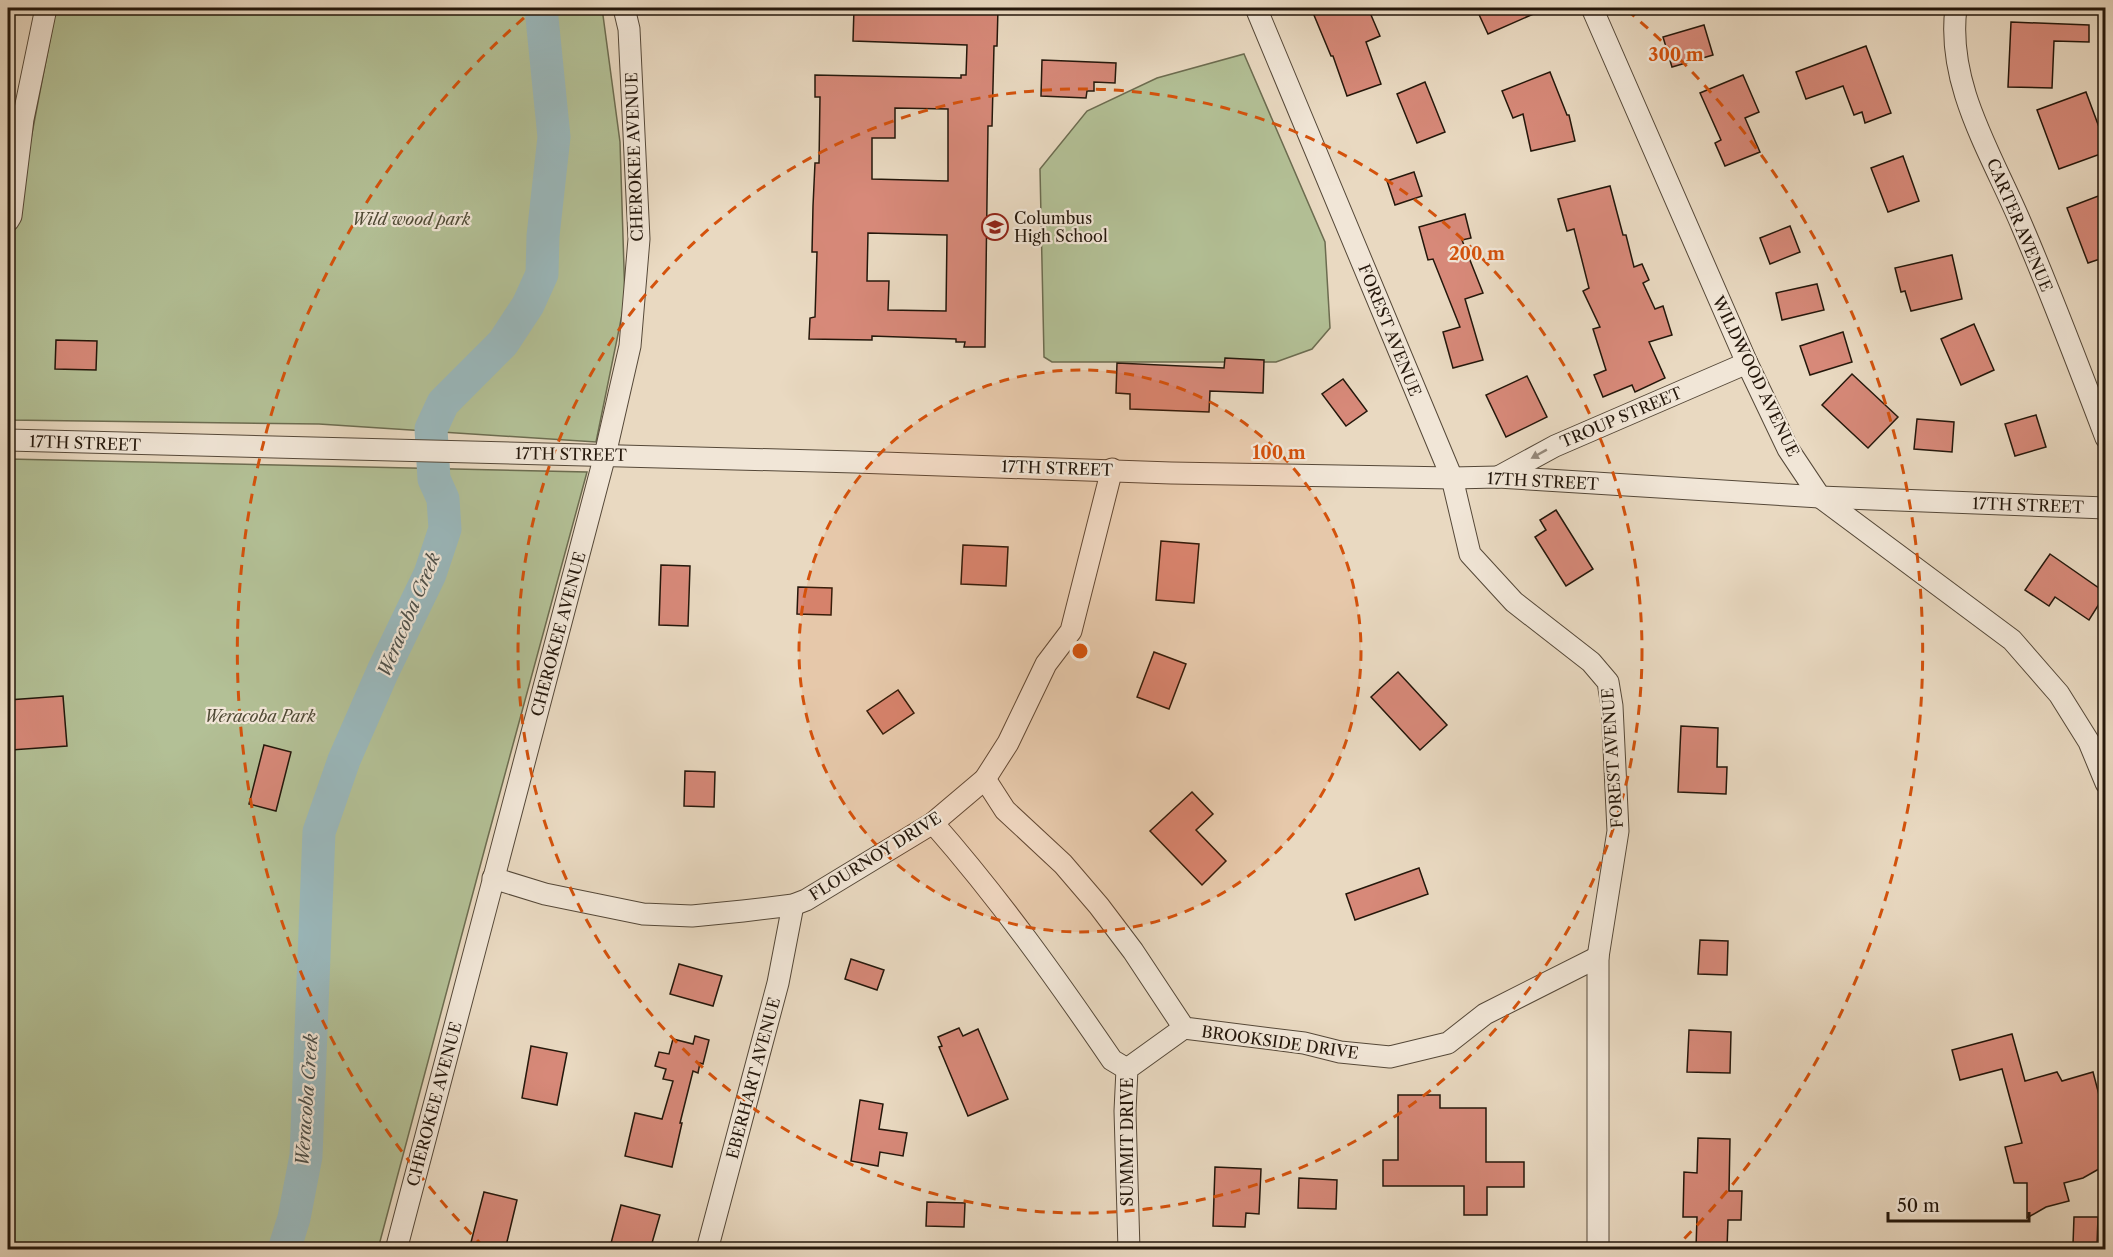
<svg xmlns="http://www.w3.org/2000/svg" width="2113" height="1257" font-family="'Libre Caslon Text',serif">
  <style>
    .green { fill: #b3c096; stroke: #6c6c50; stroke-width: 1.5 }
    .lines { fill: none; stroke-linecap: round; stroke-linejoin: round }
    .river { stroke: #9ab8bc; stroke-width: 33 }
    .building { fill: #d78979; stroke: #24170b; stroke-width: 1.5; fill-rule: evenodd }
    .minor-casing { stroke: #554838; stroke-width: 23 }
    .minor { stroke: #f1e6d7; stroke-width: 21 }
    .oneway { fill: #95897b }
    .ring { fill: none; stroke: #d4520c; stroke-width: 3; stroke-dasharray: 10 8 }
    .labels { text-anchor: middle; stroke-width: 4.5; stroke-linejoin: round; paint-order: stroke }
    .street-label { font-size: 16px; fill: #24170b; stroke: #f1e6d7 }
    .poi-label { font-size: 16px; fill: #24170b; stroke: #f1e6d7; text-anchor: start }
    .park-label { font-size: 16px; font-style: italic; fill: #4f4a35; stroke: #f1e6d7 }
    .water-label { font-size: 18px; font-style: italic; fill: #4d4f49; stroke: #f1e6d7 }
    .centre { fill: #d4520c; stroke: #f1e6d7; stroke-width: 3 }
    .ring-label { font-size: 18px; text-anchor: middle; font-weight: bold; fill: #d4520c; stroke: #f1e6d7; stroke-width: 4.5; stroke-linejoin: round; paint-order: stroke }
  </style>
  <rect width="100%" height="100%" fill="#e9d9c1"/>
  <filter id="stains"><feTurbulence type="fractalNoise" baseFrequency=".00333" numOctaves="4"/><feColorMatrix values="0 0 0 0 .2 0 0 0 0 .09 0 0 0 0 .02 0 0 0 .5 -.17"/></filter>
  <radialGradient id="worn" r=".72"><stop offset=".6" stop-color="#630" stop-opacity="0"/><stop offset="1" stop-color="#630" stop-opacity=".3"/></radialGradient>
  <g class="green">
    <path d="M56,8h546l18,134 5,158 -29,142 -277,-18 -311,-4v-204l17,-46z"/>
    <path d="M1244,54l81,188 5,86 -18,21 -36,13h-224l-8,-5 -4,-188 47,-58 70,-33z"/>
    <path d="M8,459l579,13 -101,372 -108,405 -370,1z"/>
  </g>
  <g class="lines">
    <path class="river" d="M284,1250l10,-32 12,-62 13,-324 25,-72 39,-89 47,-97 15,-45 -2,-30 -9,-20 -3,-50 12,-26 60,-60 25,-38 14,-31 1,-38 11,-99 -13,-129"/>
  </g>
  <g class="building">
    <path d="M854,8h144l-1,38h-3l-2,80h-4l-3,221h-21l1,-5h-9v-3l-84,-3v4l-63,-1 1,-21 5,-1 2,-65h-5l1,-46 2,-43h4l1,-66h-5v-22l146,3v-3h5l1,-30 -114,-4zM895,108l53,1v72l-76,-2v-41h23zM868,233l79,2 -1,76 -58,-1 1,-29h-22z"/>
    <path d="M1311,8h57l12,28 -14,6 15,42 -34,12 -14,-40h-2z"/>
    <path d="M1476,8h71l-59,26z"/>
    <path d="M2011,22l78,3v17l-35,-1 -2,47 -44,-1z"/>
    <path d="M1704,25l9,30 -41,12 -9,-30z"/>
    <path d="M1866,46l25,67 -26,10 -3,-11 -8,3 -11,-29 -37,13 -10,-27z"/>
    <path d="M1042,60l74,3 -1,20 -21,-1v9h-7l-1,7 -45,-2z"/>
    <path d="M1550,72l17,43h2l6,26 -44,10 -8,-37 -10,4 -11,-27z"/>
    <path d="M1743,75l16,37 -14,6 15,34 -35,14 -10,-23 6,-3 -21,-47z"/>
    <path d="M1425,82l20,50 -28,11 -20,-49z"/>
    <path d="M2086,92l20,54v6l-47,17 -22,-59z"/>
    <path d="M1903,156l16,45 -31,11 -17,-44z"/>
    <path d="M1414,172l8,24 -27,9 -8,-24z"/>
    <path d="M1610,186l13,49h3l8,32 8,-3 7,16 -6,3 12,26 8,-3 9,29 -23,7 16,36 -30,14 -3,-7 -29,12 -9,-22 12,-5 -13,-41 7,-2 -17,-36 6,-3 -15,-59 -7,2 -9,-32z"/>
    <path d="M2106,193v64l-18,6 -21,-55z"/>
    <path d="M1465,214l6,24 -9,2 21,53 -18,6 18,61 -30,8 -10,-36 17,-5 -27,-68 -5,1 -9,-33z"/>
    <path d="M1790,226l10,26 -30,12 -10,-26z"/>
    <path d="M1952,255l10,44 -51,12 -6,-20 -4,1 -6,-24z"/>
    <path d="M1817,284l7,26 -42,10 -6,-27z"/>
    <path d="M1974,324l20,46 -33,15 -20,-46z"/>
    <path d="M1843,332l9,30 -42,13 -10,-29z"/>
    <path d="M56,340l41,1 -1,29 -41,-1z"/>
    <path d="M1225,358l39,2 -1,33 -53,-2 -1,21 -79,-3v-15l-14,-1 1,-30 107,5z"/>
    <path d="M1852,374l46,43 -30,31 -46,-43z"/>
    <path d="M1527,376l20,41 -41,20 -20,-42z"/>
    <path d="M1343,379l24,32 -21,15 -24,-32z"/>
    <path d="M2036,415l10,32 -31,9 -10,-32z"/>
    <path d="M1917,419l37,3 -2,30 -38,-3z"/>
    <path d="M1556,510l37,59 -27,17 -31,-49 11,-7 -6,-10z"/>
    <path d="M1161,541l38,3 -5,59 -38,-3z"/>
    <path d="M963,545l45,2 -2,39 -45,-2z"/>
    <path d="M2050,554l56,39 -17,27 -34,-23 -6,9 -24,-16z"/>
    <path d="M661,565l29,1 -2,60 -29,-1z"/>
    <path d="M798,587l34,1 -1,27 -34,-1z"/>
    <path d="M1154,652l32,12 -17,45 -32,-12z"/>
    <path d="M1398,672l49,53 -27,25 -49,-53z"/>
    <path d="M898,690l16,23 -31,21 -16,-23z"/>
    <path d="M63,696l4,50 -56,4 -3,-50z"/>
    <path d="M1681,726l37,2 -1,39h10l-1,27 -48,-2z"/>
    <path d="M264,745l27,7 -15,59 -27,-7z"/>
    <path d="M685,771l30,1 -1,35 -30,-1z"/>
    <path d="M1192,792l21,22 -17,16 30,31 -24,24 -52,-54z"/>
    <path d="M1419,868l9,26 -73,26 -9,-26z"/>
    <path d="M1700,940l28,1 -1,34 -29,-1z"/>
    <path d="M851,959l33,11 -7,20 -32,-11z"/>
    <path d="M679,964l43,12 -9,30 -43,-12z"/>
    <path d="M959,1028l4,8 15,-7 30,70 -40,17 -29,-69 3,-1 -4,-9z"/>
    <path d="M1689,1030l42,2 -1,41 -43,-1z"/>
    <path d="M2012,1034l13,47 32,-9 5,9 31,-9 10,38 3,-1v56l-23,13 -19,5 5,18 -23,6 -19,11v-35h-13l-9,-36 17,-4 -20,-74 -42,11 -8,-30z"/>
    <path d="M695,1036l14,4 -6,24 -3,-1 -2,10 -5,-2 -13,52h2l-10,44 -47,-11 10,-43 27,6 11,-38 -10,-2 3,-10 -11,-3 4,-14 10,2 4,-15 20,5z"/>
    <path d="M531,1046l36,7 -10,52 -35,-7z"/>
    <path d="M1398,1095h42v13h46v54h38v25h-37v28h-23v-29h-81v-26h15z"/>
    <path d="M860,1100l23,4 -4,25 28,4 -4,23 -23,-4 -2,14 -27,-5z"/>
    <path d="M1698,1138l32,1 -1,52h13l-1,29h-13l-1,29 -31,-1 1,-31h-14l1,-45 13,1z"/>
    <path d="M1215,1167l46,2 -2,45 -13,-1 -1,14 -32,-1z"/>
    <path d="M1299,1178l38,2 -1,29 -38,-1z"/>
    <path d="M484,1192l33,8 -12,50h-36z"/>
    <path d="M927,1202l38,1 -1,24 -38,-1z"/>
    <path d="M621,1205l39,10 -10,35h-31l-9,-3z"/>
    <path d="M2074,1217h24l-1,28 -24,-1z"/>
  </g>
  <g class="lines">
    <defs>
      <g id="minor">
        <path d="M1256,8l196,470 18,76 44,48 77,60 17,20 4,24 6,125 -20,126v293"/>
        <path d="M1592,8l155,355 41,86 32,48 192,143 47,54 30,48 17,41"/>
        <path d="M1956,8c-10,78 37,148 66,218 30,70 57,141 84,212"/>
        <path d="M8,221l3,-5 12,-97 23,-111"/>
        <path d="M8,440l847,22 316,11 281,5 46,-1 322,20 286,11"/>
        <path d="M1498,477l57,-31 192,-83"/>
        <path d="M985,779l20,31 58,54 36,42 34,45 51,77 120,15 36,9 50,5 58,-14 37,-29 113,-57"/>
        <path d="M933,823c66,75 123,155 179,237l15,9"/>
        <path d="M493,878l52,16 98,20 49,2 51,-5 50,-6 13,-5 127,-77 52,-44 23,-36 38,-79 25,-33 41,-162"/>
        <path d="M396,1250l209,-795 25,-109 9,-107 -10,-210 -5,-21"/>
        <path d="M707,1250l71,-267 15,-78"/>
        <path d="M1129,1250l-4,-139 2,-42 57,-41"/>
      </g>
    </defs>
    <use href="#minor" class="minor-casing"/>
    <use href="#minor" class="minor"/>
  </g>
  <defs><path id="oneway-solid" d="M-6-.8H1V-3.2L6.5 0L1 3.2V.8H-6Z" transform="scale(1.5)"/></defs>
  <use class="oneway" href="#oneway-solid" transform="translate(1539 454) rotate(151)"/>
  <circle cx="1080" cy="651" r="281" fill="#d4520c" fill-opacity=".12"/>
  <g class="ring">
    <circle cx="1080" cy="651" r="281"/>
    <circle cx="1080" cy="651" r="562"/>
    <path d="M484 1247A843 843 0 0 1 533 10M1627 10A843 843 0 0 1 1676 1247"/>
  </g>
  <defs>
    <symbol id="school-ring" viewBox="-11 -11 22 22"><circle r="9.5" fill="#f1e6d7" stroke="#8f2418" stroke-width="1.5"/><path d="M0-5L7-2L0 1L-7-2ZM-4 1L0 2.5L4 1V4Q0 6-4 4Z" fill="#8f2418"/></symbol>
  </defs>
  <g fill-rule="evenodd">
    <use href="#school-ring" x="980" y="212" width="30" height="30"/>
  </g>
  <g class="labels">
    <g class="street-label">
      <text transform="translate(634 157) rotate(-92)" y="6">CHEROKEE AVENUE</text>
      <text transform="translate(2020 225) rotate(67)" y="6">CARTER AVENUE</text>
      <text transform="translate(1390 330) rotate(68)" y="6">FOREST AVENUE</text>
      <text transform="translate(1756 376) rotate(64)" y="6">WILDWOOD AVENUE</text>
      <text transform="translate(1621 417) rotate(-23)" y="6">TROUP STREET</text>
      <text transform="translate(85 443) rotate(2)" y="6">17TH STREET</text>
      <text transform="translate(571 454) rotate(1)" y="6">17TH STREET</text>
      <text transform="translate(1057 468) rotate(2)" y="6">17TH STREET</text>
      <text transform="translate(1543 481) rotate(3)" y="6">17TH STREET</text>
      <text transform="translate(2028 505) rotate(2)" y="6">17TH STREET</text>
      <text transform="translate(558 634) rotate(-75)" y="6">CHEROKEE AVENUE</text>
      <text transform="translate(1612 758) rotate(-94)" y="6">FOREST AVENUE</text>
      <text transform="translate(875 856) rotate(-32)" y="6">FLOURNOY DRIVE</text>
      <text transform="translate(1280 1042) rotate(8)" y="6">BROOKSIDE DRIVE</text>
      <text transform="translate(753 1078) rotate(-75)" y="6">EBERHART AVENUE</text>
      <text transform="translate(434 1104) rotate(-75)" y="6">CHEROKEE AVENUE</text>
      <text transform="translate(1127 1142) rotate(-90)" y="6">SUMMIT DRIVE</text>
    </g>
    <g class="poi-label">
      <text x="1014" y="224">Columbus<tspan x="1014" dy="18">High School</tspan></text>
    </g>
    <g class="park-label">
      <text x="411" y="225">Wild wood park</text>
      <text x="260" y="722">Weracoba Park</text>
    </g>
    <g class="water-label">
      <text transform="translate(409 615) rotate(-67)" y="6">Weracoba Creek</text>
      <text transform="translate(307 1100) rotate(-86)" y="6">Weracoba Creek</text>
    </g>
  </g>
  <circle cx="1080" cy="651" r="9" class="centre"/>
  <g class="ring-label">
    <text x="1676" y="61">300 m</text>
    <text x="1477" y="260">200 m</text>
    <text x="1279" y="459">100 m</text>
  </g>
  <rect width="2113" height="1257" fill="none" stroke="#e9d9c1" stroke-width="30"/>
  <rect x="9" y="9" width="2095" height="1239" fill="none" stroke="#24170b" stroke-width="3"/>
  <rect x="15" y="15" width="2083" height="1227" fill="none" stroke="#24170b" stroke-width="1.5"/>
  <path d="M1888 1212v9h141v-9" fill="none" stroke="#24170b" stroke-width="3"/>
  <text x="1897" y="1212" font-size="18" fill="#24170b" stroke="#f1e6d7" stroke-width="4.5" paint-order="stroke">50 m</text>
  <rect width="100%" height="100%" filter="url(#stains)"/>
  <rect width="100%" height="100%" fill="url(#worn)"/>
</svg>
